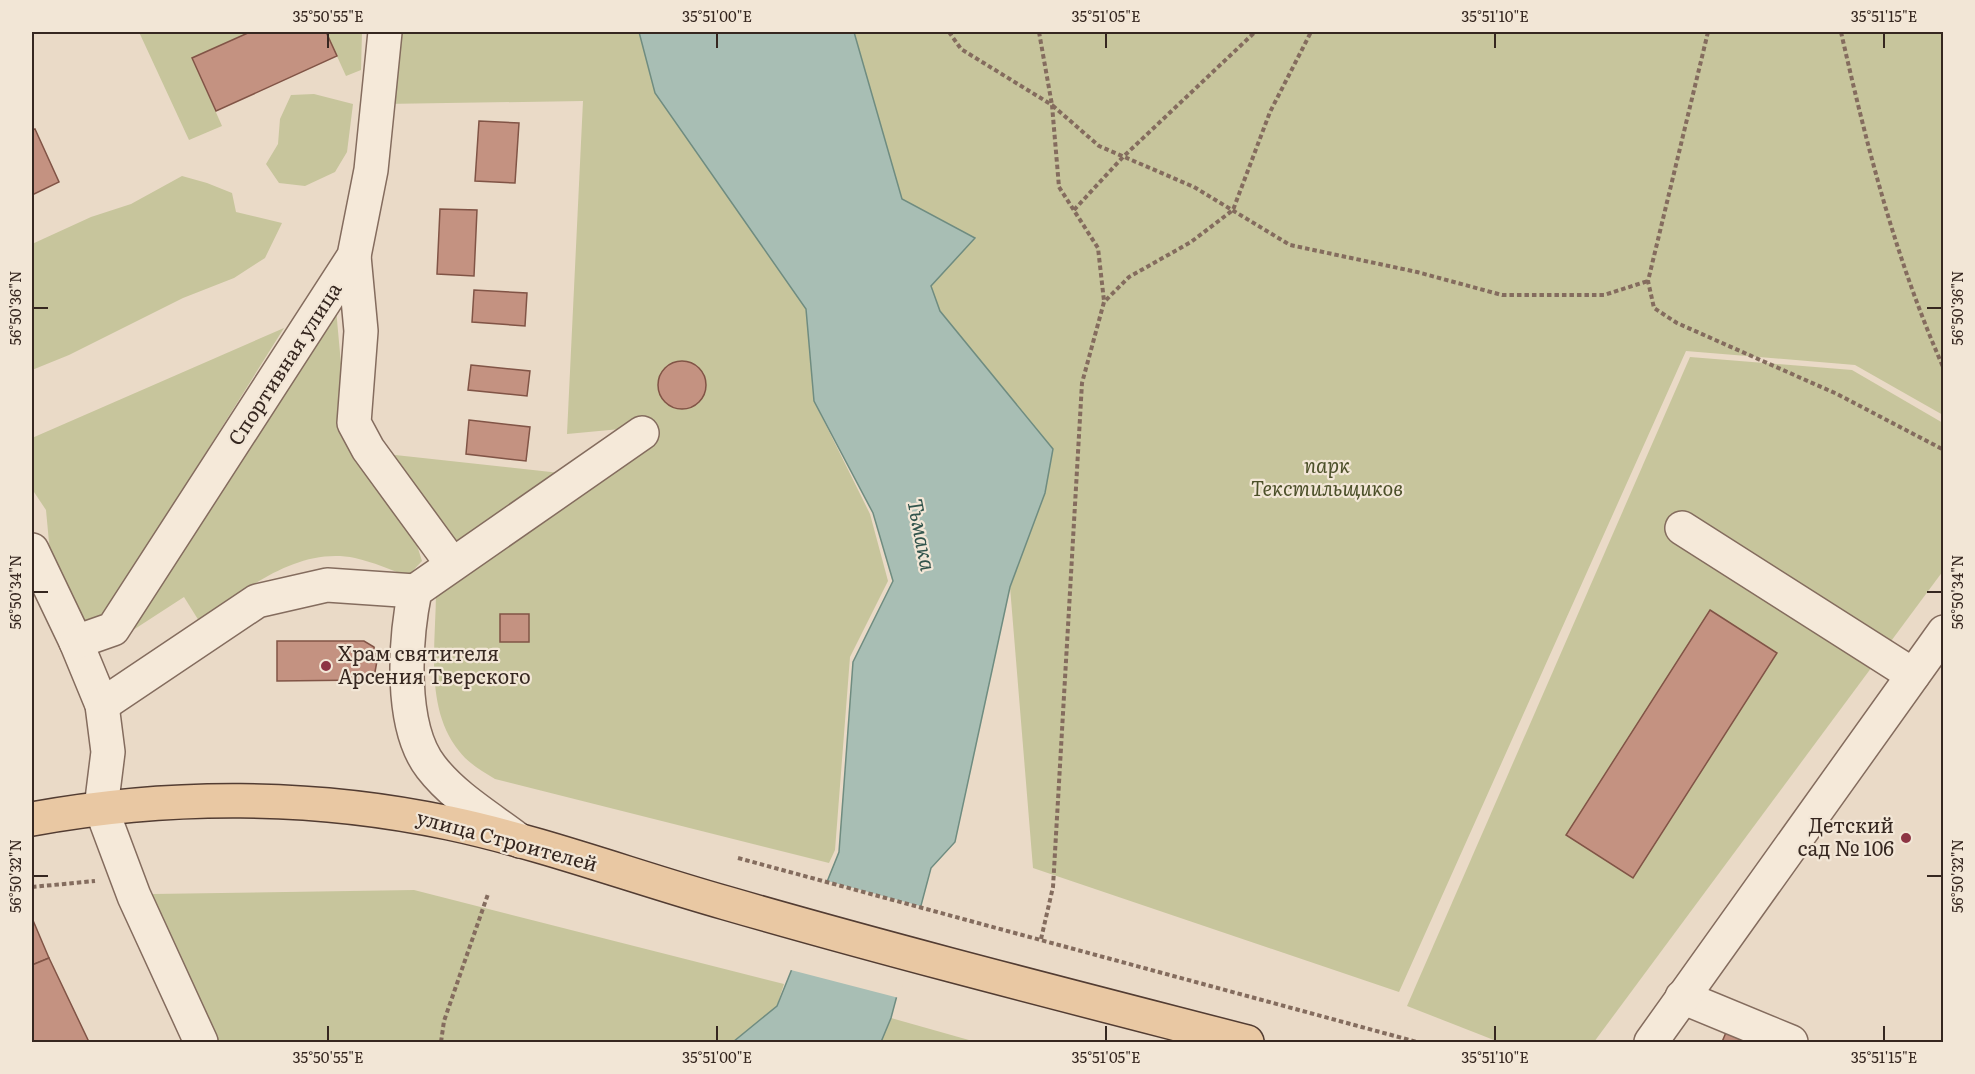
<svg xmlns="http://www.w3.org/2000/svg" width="1975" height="1074" font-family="Literata,serif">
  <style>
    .green { fill: #c7c59c }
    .water { fill: #a8beb4; stroke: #6f8c80; stroke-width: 1.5 }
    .pier { fill: #eadac7 }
    .building { fill: #c49281; stroke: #815446; stroke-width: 1.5 }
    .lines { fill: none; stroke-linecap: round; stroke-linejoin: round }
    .minor-casing { stroke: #846c5e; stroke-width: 36 }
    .major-casing { stroke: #523c32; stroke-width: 36 }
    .path { stroke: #846c5e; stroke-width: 4; stroke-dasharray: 4.5 3; stroke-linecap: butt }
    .minor { stroke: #f5e9d9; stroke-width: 33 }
    .major { stroke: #e9c8a3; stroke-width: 33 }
    .ticks { fill: none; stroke: #362720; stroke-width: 2 }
    .poi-dot { fill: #8d3443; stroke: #f2e6d6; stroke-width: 2 }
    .labels { text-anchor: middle; stroke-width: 4.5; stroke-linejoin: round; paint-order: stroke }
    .street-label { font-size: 20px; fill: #362720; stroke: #f2e6d6 }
    .park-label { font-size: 20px; font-style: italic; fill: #4c5029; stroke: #f2e6d6 }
    .poi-label { font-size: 20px; fill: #362720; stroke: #f2e6d6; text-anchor: start }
    .water-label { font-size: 21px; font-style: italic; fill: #31544c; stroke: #f2e6d6 }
    .neatline { fill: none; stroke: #362720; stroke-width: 2 }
    .ticks-label { font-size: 15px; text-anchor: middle; fill: #362720 }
  </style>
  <rect width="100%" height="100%" fill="#eadac7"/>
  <g class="green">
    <path d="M139,32h111l-58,26 30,68 -33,14z"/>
    <path d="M326,32h36l-1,38 -15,6z"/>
    <path d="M385,32h254l16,61 151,216 8,92 56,113 18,67 -38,76 -15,193 -6,13 -334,-84c-13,-8 -27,-16 -36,-28 -35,-43 -23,-108 -23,-160l195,-163 -64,6 16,-333 -200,3z"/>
    <path d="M854,32h1089v383l-88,-50 -169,-14 -287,641 -366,-124 -23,-281 35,-94 8,-44 -113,-138 -9,-25 43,-48 -72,-39z"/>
    <path d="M314,94l39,10 -6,48 -12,20 -30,14 -26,-3 -13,-19 12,-20 2,-25 11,-24z"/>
    <path d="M182,176l25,7 25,10 4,19 46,11 -17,35 -31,20 -51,20 -114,57 -37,15v-126l59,-27 40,-13z"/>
    <path d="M335,298l12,132 61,87 14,44 -14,15c-17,-6 -35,-14 -53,-18 -59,-12 -110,33 -156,63l-15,-24 -57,37z"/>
    <path d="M284,328l-180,287 -23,9 -31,-71 -4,-43 -14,-21v-51z"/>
    <path d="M1690,357l162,13 91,53v148l-349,471h-95l-92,-36z"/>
    <path d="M386,454l183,20 -118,83z"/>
    <path d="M414,890l370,94 -7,22 -44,36h-514l-67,-148z"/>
    <path d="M891,1018l85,24h-95z"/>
  </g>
  <path class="water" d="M639,32h215l48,167 73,39 -44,48 9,25 113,138 -8,44 -35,94 -55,255 -24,26 -40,150 -10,24h-148l44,-36 62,-154 14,-190 40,-81 -20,-68 -59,-112 -8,-92 -151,-216z"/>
  <path class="pier" d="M824,880l100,27 -25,91 -112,-29z"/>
  <g class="building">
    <path d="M250,32h76l11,24 -121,55 -24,-53z"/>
    <path d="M479,121l40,2 -4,60 -40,-2z"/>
    <path d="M35,129l24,53 -27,13v-65z"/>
    <path d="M440,209l37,1 -3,66 -37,-2z"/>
    <path d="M474,290l53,3 -2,33 -53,-4z"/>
    <circle cx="682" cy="385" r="24"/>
    <path d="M471,365l59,6 -3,25 -59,-6z"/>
    <path d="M469,420l61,7 -4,34 -60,-7z"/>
    <path d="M1710,610l67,43 -144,225 -67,-43z"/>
    <rect x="500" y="614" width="29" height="28"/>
    <path d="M277,641h87l10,6 3,14 -2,11 -11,8 -87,1z"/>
    <path d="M32,918l17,40 -17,7z"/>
    <path d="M49,958l40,84h-57v-77z"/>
    <path d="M1727,1030l31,12h-36z"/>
  </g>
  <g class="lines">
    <defs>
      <g id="minor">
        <path d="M354,256l7,75 -7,92 14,26 84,115"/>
        <path d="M1682,528l231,147"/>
        <path d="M32,550l44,92 26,63 6,47 -7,56 33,88 67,146"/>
        <path d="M76,642l37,-13 241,-373 17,-86 14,-138"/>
        <path d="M102,705l155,-104 70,-16 88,6"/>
        <path d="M520,841c-30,-23 -66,-44 -89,-74 -32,-41 -26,-128 -16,-176l227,-158"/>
        <path d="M1682,997l109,45"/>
        <path d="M1651,1042l293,-410"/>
      </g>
      <path id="major" d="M32,819c137,-25 280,-25 417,4 94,20 185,54 277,80 173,50 347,94 521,139"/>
    </defs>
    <use href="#minor" class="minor-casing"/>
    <use href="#major" class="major-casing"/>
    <g class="path">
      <path d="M949,32l12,17 91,56 7,82 39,61 6,53"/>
      <path d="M1039,32l13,73 47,41 95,41 96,58 127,27 85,23h102l44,-14"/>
      <path d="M1708,32l-60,249 6,27 23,15 160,71 107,56"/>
      <path d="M1841,32c26,115 55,229 103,337"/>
      <path d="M1074,210l49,-53 132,-125"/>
      <path d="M738,858l679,184"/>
      <path d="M32,887l63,-6"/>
      <path d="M1041,939l12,-52 29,-504 22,-81 25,-25 62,-35 42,-32 37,-98 41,-80"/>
      <path d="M441,1042l3,-21 44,-127"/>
    </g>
    <use href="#minor" class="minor"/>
    <use href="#major" class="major"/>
  </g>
  <path class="ticks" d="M328,33v15M717,33v15M1106,33v15M1495,33v15M1884,33v15M33,308h15M1927,308h15M33,592h15M1927,592h15M33,876h15M1927,876h15M328,1026v15M717,1026v15M1106,1026v15M1495,1026v15M1884,1026v15"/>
  <g class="poi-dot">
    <circle cx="326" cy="666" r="6"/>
    <circle cx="1906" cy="838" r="6"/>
  </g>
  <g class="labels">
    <g class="street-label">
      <text transform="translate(285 364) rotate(-57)" y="7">Спортивная улица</text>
      <text transform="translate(507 841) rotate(15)" y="7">улица Строителей</text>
    </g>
    <g class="park-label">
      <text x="1327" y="473">парк<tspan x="1327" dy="23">Текстильщиков</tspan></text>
    </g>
    <g class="poi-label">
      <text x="338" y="661">Храм святителя<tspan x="338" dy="23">Арсения Тверского</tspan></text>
      <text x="1894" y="833" text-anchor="end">Детский<tspan x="1894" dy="23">сад № 106</tspan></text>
    </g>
    <g class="water-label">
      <text transform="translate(921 535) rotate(79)" y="7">Тьмака</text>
    </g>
  </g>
  <rect width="1975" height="1074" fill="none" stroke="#f2e6d6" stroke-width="66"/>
  <rect x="33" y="33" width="1909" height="1008" class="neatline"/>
  <g class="ticks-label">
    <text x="328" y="22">35°50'55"E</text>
    <text x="717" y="22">35°51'00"E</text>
    <text x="1106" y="22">35°51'05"E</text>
    <text x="1495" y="22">35°51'10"E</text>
    <text x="1884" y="22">35°51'15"E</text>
    <text transform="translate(16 308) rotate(-90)" y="5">56°50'36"N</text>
    <text transform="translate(1958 308) rotate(-90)" y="5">56°50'36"N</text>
    <text transform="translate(16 592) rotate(-90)" y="5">56°50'34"N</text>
    <text transform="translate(1958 592) rotate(-90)" y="5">56°50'34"N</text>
    <text transform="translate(16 876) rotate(-90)" y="5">56°50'32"N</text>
    <text transform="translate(1958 876) rotate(-90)" y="5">56°50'32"N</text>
    <text x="328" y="1063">35°50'55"E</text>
    <text x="717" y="1063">35°51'00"E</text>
    <text x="1106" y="1063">35°51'05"E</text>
    <text x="1495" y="1063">35°51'10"E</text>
    <text x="1884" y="1063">35°51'15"E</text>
  </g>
</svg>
